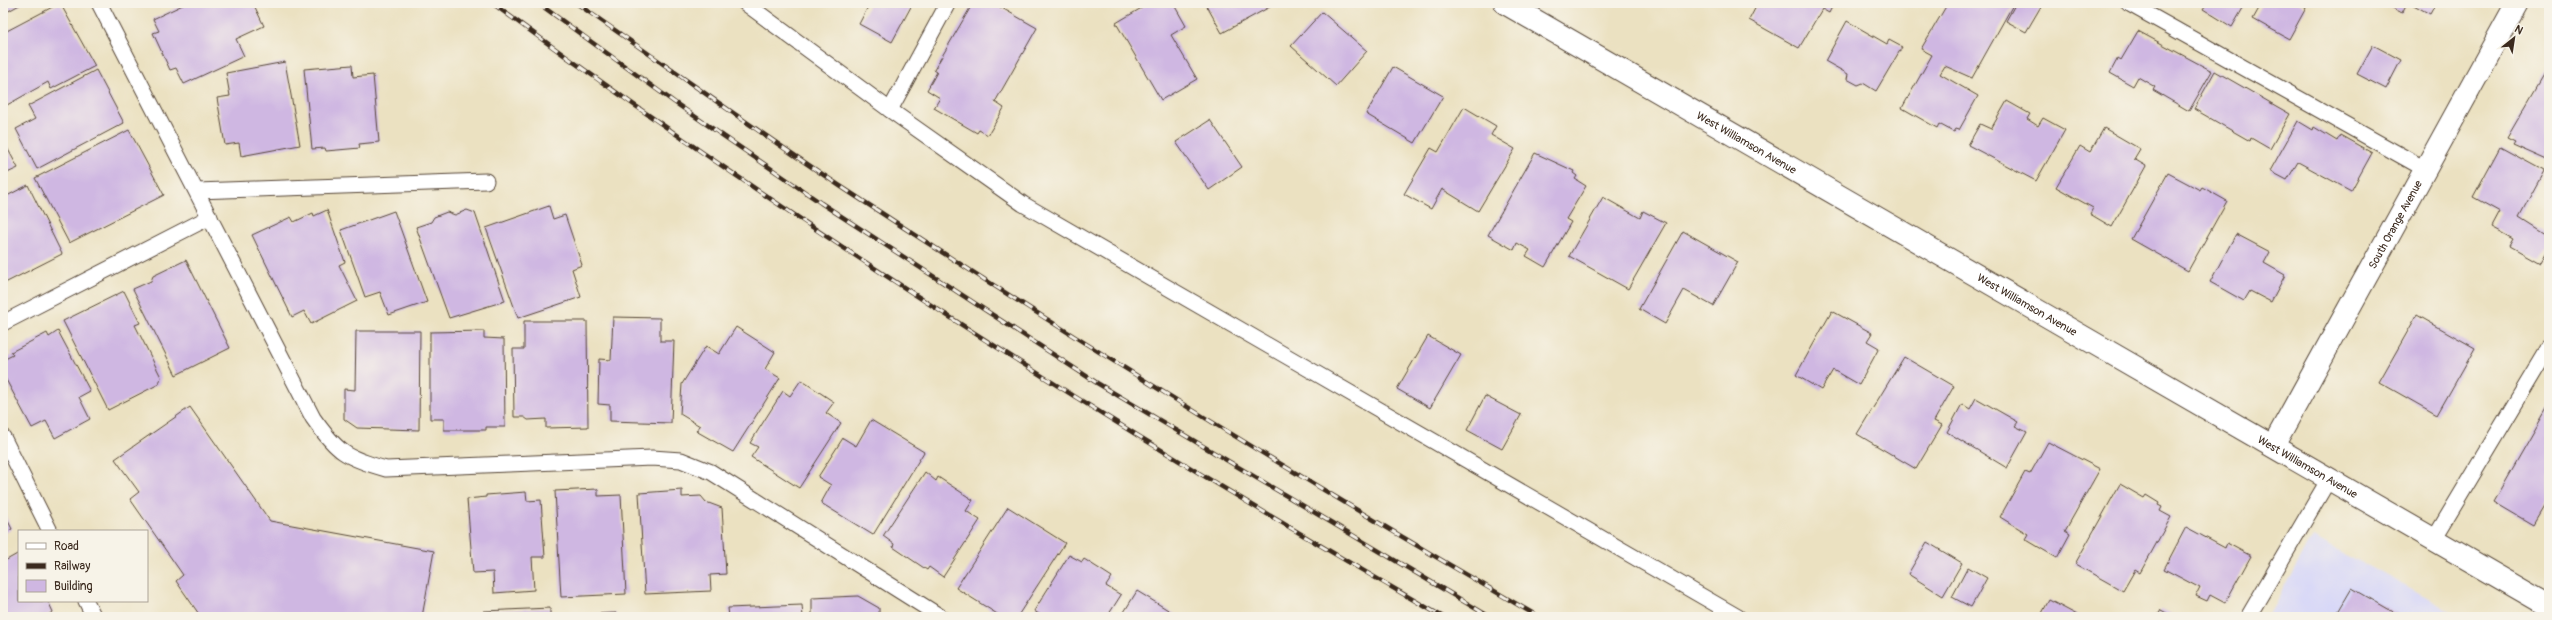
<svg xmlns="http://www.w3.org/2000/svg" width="2552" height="620" font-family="Pangolin,sans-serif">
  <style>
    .built { fill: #d7d7f8 }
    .building { fill: #cfb7e2 }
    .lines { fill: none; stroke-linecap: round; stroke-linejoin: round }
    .service-casing { stroke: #554536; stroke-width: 17 }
    .minor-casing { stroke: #554536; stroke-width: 24 }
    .service { stroke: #fff; stroke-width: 15 }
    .minor { stroke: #fff; stroke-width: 22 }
    .rail-casing { stroke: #3b2a1e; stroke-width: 4.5 }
    .rail { stroke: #f7f3e8; stroke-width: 3; stroke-dasharray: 9; stroke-linecap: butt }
    .labels { text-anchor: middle; stroke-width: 3; stroke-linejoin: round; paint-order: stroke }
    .street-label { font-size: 11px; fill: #3b2a1e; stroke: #f7f3e8 }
  </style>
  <rect width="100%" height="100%" fill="#f7f3e8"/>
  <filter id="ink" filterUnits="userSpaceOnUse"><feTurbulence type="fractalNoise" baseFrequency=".025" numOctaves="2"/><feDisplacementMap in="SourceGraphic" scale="8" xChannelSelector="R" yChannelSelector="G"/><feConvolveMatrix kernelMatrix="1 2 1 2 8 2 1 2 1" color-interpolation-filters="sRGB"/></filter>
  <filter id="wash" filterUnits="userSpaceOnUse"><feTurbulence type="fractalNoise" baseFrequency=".012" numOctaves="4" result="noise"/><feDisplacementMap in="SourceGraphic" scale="16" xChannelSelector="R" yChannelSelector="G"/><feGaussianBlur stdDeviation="0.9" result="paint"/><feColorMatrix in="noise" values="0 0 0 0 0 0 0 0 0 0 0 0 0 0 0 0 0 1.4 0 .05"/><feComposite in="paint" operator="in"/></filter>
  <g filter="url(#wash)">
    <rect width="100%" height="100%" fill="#ebe1c1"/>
    <path class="built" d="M2313,537l61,32 87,48h-194z"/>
    <g id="blocks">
      <g class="building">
        <path d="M3,3h20l-20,11z"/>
        <path d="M60,3l35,63 -44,23 -3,-7 -41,23 -4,-7v-65z"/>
        <path d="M187,3h66l11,23 -28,13 8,17 -60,28 -8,-16 -6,2 -17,-37 6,-2 -6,-12z"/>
        <path d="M870,3h43l-21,39 -33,-18z"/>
        <path d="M973,3h20l44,25 -42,74 9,6 -16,27 -9,-5 -2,3 -43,-25 6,-10 -13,-8 10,-18 -3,-2z"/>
        <path d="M1150,3h23l13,23 -15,9 26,44 -36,21 -45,-77z"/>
        <path d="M1205,3h72l-55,30z"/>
        <path d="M1758,3h76l-5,10 -7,-4 -23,39 -50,-28z"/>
        <path d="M1948,3h66l-42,75 -27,-12 -5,8 38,22 -19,34 -3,-1 -2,3 -15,-8 -2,4 -35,-20 30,-53 -11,-6z"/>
        <path d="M2016,3h27l-17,29 -20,-11z"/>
        <path d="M2207,3h39l-14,24 -29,-18z"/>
        <path d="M2262,3h37l7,5 -17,31 -36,-20z"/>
        <path d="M2384,3h23l-5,10z"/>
        <path d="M2410,3h26l-6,11z"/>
        <path d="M1322,12l45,39 -31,35 -45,-40z"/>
        <path d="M1847,21l40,23 2,-4 13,7 -26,44 -13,-8 -5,2 -11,-6 1,-5 -23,-13z"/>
        <path d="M2138,31l74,40 -23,40 -36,-21 2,-3 -17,-10 -5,9 -23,-13 8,-15 3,2z"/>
        <path d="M2373,45l28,15 -15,29 -29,-15z"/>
        <path d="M285,62l15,83 -59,11 -2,-13 -14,2 -8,-47 13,-2 -4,-23z"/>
        <path d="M352,65l1,12 20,-2 6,67 -20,2 1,4 -34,3 -1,-3 -13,1 -8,-80z"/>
        <path d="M2549,66v95l-36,-16 2,-3 -8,-4z"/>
        <path d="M1393,67l50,29 -28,47 -49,-29z"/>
        <path d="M96,70l28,53 -87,46 -21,-40 19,-10 -7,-13z"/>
        <path d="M2215,71l75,43 -20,35 -19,-11 -1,3 -56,-32z"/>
        <path d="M2007,101l23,13 -3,5 11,7 5,-8 22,12 -29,51 -68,-36 12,-21 11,5z"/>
        <path d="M1464,107l32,19 -5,9 24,14 -37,62 -36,-22 -11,20 -27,-15 27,-46 7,4z"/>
        <path d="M1210,120l32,47 -33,23 -33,-48z"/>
        <path d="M2298,121l15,9 1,-3 23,14 3,-6 32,18 -21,38 -53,-29 -11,18 -17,-9z"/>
        <path d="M2104,128l36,21 -6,10 12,7 -34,61 -22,-13 3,-6 -37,-21 24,-41 10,6z"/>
        <path d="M129,130l35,65 -95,48 -34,-65z"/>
        <path d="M3,140l15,28 -15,7z"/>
        <path d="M2500,147l44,24 -25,46 30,19v11l-9,16 -30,-17 4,-7 -22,-12 8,-15 -27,-15z"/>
        <path d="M1535,153l39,18 -1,2 4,3 -2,3 11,7 -20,33 5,3 -26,45 -19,-11 4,-6 -13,-7 -3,7 -26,-15z"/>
        <path d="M2168,173l32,17 2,-3 25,14 -39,70 -57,-32z"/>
        <path d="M28,185l34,69 -59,30v-86z"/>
        <path d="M1603,197l37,21 3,-7 23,12 -38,66 -59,-33z"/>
        <path d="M549,206l4,13 12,-4 17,50 -10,4 9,28 -63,21 -32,-90z"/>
        <path d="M327,210l18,52 -6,3 18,36 -46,23 -7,-13 -12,6 -40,-82 39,-18 3,5 19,-9 1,3z"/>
        <path d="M467,210l8,3 30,88 -56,17 -33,-91 15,-5 3,-5 13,-5 8,3z"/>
        <path d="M394,211l33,91 -38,13 -9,-23 -15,5 -24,-67z"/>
        <path d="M1683,231l55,31 -25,44 -29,-16 -19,34 -26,-15z"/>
        <path d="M2236,234l34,18 -6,11 21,12 -14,27 -21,-11 -6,10 -34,-19z"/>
        <path d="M186,260l44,88 -54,27 -43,-86 18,-8 2,-5z"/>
        <path d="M124,291l16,32 -5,2 26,52 -2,7 -51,26 -45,-89z"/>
        <path d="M1832,311l40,22 -5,8 12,7 -20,37 -26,-15 -12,20 -25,-15z"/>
        <path d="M2417,315l58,33 -38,67 -58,-33z"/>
        <path d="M613,317l47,1v23h14l-3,82 -61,-2v-16l-12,-1 1,-45 12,1z"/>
        <path d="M524,321h63l1,106 -42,1v-9l-18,1 -4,-3h-10l-1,-68h11z"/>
        <path d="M736,327l39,25 -10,17 15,9 -47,74 -37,-21 4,-5 -20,-12 2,-30 24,-38 13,8z"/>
        <path d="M58,331l32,60 -11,6 11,22 -35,19 -9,-17 -14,7 -29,-54v-14l10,-5 -2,-3 36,-19 2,4z"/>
        <path d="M356,331h64l-1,99 -62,-2 -13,-9v-30l11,1z"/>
        <path d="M484,331v7l20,1 1,88h-19v3h-42v-11h-14v-87z"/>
        <path d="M1428,336l33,19 -31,53 -33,-19z"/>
        <path d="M1904,357l50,29 -20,35 8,4 -26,44 -59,-35z"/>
        <path d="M801,380l33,22 -8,11 15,10 -42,65 -48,-31 7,-10 -8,-4 33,-52 7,5z"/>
        <path d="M1485,396l36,19 -19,34 -35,-19z"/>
        <path d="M1976,398l42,24 -3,4 12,6 -20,36 -60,-36 15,-28 8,5z"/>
        <path d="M2549,406v92l-16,27 -39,-23z"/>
        <path d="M190,407l80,114 164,30 -12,66h-221l-25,-36 7,-6 -53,-76 9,-7 -24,-33z"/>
        <path d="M871,420l53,32 -51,83 -52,-32 10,-18 -13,-8 25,-39 13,8z"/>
        <path d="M2048,442l52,27 -35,62 5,3 -13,24 -32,-19 3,-5 -28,-17 25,-45 5,2z"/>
        <path d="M925,472l11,9 2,-4 35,23 -7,11 14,9 -37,57 -14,-10 -2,3 -34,-23 1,-3 -11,-8z"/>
        <path d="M2120,484l24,14 2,-3 13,8 -1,2 4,2 -2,4 11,6 -31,56 -5,-3 -12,21 -48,-27z"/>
        <path d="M598,489v7l23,-1 5,99 -65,3 -6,-106z"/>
        <path d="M682,490v7l19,-1 5,6 16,6 4,66 -16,1 1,16 -66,3 -6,-101z"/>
        <path d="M526,492l1,9 14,-1 4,57h-13l2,33 -40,3 -1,-21 -20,1 -6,-74 19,-2v-2z"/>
        <path d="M1008,507l57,36 -48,74h-15l-46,-29z"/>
        <path d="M3,511l9,18 -9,5z"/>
        <path d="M2186,527l39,21 2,-5 24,13 -26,47 -15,-8 -3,6 -11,-5 4,-8 -36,-19z"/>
        <path d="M1927,542l35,21 -19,33 -35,-22z"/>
        <path d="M19,553v48h29l5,11 -9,5h-41v-55z"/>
        <path d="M1069,555l13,7 2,-3 28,18 -6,9 15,9 -14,22h-63l-10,-6z"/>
        <path d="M1968,567l19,11 -16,29 -19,-10z"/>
        <path d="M2352,588l50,29h-67z"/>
        <path d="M1137,591l41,25 -1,1h-56z"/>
        <path d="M858,596l21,12v9h-67v-19z"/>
        <path d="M2049,600l32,17h-41z"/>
        <path d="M802,605l1,12h-74l-1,-9z"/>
        <path d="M550,608v9h-65l-1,-6z"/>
        <path d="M2161,610l13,7h-17z"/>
        <path d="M616,613v4h-54v-2z"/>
      </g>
    </g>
  </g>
  <g filter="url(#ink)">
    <use href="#blocks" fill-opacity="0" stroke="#554536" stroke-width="1"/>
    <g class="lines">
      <defs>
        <g id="service">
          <path d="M99,3l214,415c24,34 33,40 73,51l266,-11 29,2 30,12 230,145"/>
          <path d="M745,3l145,107 133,94 715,413"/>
          <path d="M2128,3l297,166"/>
          <path d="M890,110l58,-107"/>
          <path d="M197,191l289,-10"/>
          <path d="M3,323l207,-106"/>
          <path d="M3,437l47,94"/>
          <path d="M2434,539l115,-192"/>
          <path d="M86,601l8,16"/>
          <path d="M2248,617l81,-138"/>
        </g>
        <g id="minor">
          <path id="s1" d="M1505,3l1044,603"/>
          <path id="s2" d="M2273,446l244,-443"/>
        </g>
      </defs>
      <use href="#service" class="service-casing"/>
      <use href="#minor" class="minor-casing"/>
      <use href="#service" class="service"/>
      <use href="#minor" class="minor"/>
      <defs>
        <g id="rail">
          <path d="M492,3c304,223 624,426 951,614"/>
          <path d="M538,3l136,99 147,101 276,180 393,234"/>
          <path d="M576,3c88,61 175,124 264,183 229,150 462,294 699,431"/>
        </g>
      </defs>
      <use href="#rail" class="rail-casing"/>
      <use href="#rail" class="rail"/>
    </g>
  </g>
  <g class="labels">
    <g class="street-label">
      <text dy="4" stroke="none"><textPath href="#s1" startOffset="279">West Williamson Avenue</textPath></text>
      <text dy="4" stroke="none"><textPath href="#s2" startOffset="253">South Orange Avenue</textPath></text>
      <text dy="4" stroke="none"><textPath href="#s1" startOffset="603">West Williamson Avenue</textPath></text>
      <text dy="4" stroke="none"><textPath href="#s1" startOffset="927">West Williamson Avenue</textPath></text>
    </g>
  </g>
  <rect width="2552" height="620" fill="none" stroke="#f7f3e8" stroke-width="16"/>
  <rect x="18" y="530" width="130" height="72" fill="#f7f3e8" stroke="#aca397"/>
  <rect x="26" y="543" width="20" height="6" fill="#ffffff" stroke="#aca397"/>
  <text x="54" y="550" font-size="12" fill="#3b2a1e">Road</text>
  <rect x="26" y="563" width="20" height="6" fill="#3b2a1e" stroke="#aca397"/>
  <text x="54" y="570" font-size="12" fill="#3b2a1e">Railway</text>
  <rect x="26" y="580" width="20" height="12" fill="#cfb7e2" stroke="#aca397"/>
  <text x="54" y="590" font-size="12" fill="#3b2a1e">Building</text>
  <g transform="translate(2514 38) rotate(30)" stroke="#f7f3e8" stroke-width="3" paint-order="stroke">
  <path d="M0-3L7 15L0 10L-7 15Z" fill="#3b2a1e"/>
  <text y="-6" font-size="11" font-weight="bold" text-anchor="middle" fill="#3b2a1e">N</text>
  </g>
</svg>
